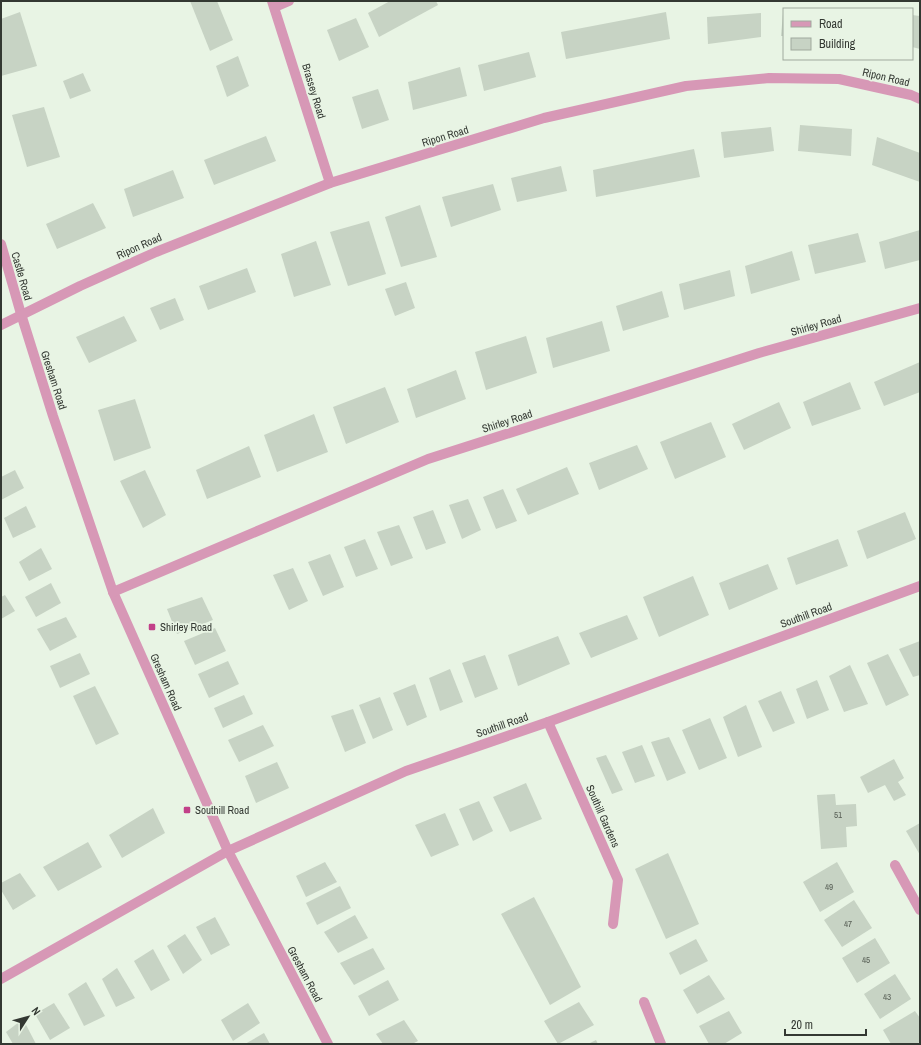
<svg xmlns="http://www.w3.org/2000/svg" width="921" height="1045" font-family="'Archivo Narrow',sans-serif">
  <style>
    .building { fill: #c7d3c4 }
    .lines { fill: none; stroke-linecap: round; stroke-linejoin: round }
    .minor { stroke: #d798b6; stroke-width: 10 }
    .poi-dot { fill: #c24089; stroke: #e8f4e4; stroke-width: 1.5 }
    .labels { text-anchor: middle; stroke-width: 3.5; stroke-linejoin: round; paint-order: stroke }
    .number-label { font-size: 9px; fill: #585f56 }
    .street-label { font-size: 11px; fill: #333832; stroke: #e8f4e4 }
    .poi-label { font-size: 11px; fill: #333832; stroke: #e8f4e4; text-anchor: start }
  </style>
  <rect width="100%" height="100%" fill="#e8f4e4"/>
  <g class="building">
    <path d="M190,1h27l16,39 -23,11z"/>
    <path d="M390,1h46l2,4 -59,32 -11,-24z"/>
    <path d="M20,12l17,54 -36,10v-57z"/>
    <path d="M666,12l4,27 -104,20 -5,-27z"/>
    <path d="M761,13v24l-53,7 -1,-27z"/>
    <path d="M783,13h1v23h-3z"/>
    <path d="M912,15l8,1v33l-8,-2z"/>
    <path d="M356,18l13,29 -30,14 -12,-31z"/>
    <path d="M529,52l7,25 -52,14 -6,-26z"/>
    <path d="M238,56l11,30 -22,11 -11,-31z"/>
    <path d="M460,67l7,29 -54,14 -5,-28z"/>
    <path d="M83,73l8,18 -21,8 -7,-18z"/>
    <path d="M378,89l11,31 -27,9 -10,-32z"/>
    <path d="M44,107l16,50 -33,10 -15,-52z"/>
    <path d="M800,125l52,4 -1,27 -53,-5z"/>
    <path d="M771,127l3,24 -50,7 -3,-26z"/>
    <path d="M266,136l10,25 -62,24 -10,-25z"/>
    <path d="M877,137l43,16v29l-48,-17z"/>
    <path d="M694,149l6,28 -104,20 -3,-27z"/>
    <path d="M561,166l6,25 -50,11 -6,-24z"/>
    <path d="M173,170l11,28 -51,19 -9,-28z"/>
    <path d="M493,184l8,26 -50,17 -9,-30z"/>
    <path d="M93,203l13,25 -49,21 -11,-25z"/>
    <path d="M420,205l17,52 -36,10 -16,-50z"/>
    <path d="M369,221l17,53 -38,12 -18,-54z"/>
    <path d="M920,230v30l-35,9 -6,-27z"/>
    <path d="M858,233l8,29 -51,12 -7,-29z"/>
    <path d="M316,241l15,44 -37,12 -13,-43z"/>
    <path d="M792,251l8,29 -49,14 -6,-28z"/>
    <path d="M247,268l9,24 -48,18 -9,-24z"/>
    <path d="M730,270l5,26 -51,14 -5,-26z"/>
    <path d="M406,282l9,26 -20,8 -10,-27z"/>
    <path d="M662,291l7,26 -46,14 -7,-25z"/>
    <path d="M175,298l9,22 -24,10 -10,-22z"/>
    <path d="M124,316l13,25 -48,22 -13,-26z"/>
    <path d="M602,321l8,30 -57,17 -7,-30z"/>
    <path d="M526,336l11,37 -51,17 -11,-38z"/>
    <path d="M920,362v30l-36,14 -10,-24z"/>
    <path d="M456,370l10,29 -50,19 -9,-29z"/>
    <path d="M850,382l11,27 -49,17 -9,-24z"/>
    <path d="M385,387l14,35 -53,22 -13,-37z"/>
    <path d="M135,399l16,49 -37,13 -16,-51z"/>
    <path d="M779,402l12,26 -47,22 -12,-26z"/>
    <path d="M314,414l14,38 -51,20 -13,-37z"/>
    <path d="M711,422l15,35 -51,22 -15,-37z"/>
    <path d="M637,445l11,24 -49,21 -10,-27z"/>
    <path d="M249,446l12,31 -54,22 -11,-29z"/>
    <path d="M567,467l12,27 -51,21 -12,-26z"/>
    <path d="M15,470l9,18 -23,12v-23z"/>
    <path d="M145,470l21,45 -23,13 -23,-47z"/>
    <path d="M503,489l14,32 -21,8 -13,-32z"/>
    <path d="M468,499l13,31 -19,9 -13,-34z"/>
    <path d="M26,506l10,21 -23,11 -9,-20z"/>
    <path d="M433,510l13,33 -20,7 -13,-33z"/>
    <path d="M905,512l11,27 -49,20 -10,-28z"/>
    <path d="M399,525l14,33 -22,8 -14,-34z"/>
    <path d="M365,539l13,30 -22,8 -12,-30z"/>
    <path d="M838,539l10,27 -52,19 -9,-27z"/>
    <path d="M41,548l11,21 -23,12 -10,-19z"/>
    <path d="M330,554l14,33 -21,9 -15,-34z"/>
    <path d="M768,564l10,25 -49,21 -10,-27z"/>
    <path d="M293,568l15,33 -19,9 -16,-35z"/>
    <path d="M693,576l16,39 -50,22 -16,-40z"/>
    <path d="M51,583l10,20 -25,14 -11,-20z"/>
    <path d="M5,595l10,16 -14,8v-22z"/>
    <path d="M202,597l11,23 -36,14 -10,-25z"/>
    <path d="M627,615l11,24 -47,19 -12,-25z"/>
    <path d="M66,617l11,20 -27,14 -13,-22z"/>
    <path d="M215,628l11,23 -31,14 -11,-24z"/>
    <path d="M558,636l12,28 -52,22 -10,-31z"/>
    <path d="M920,641v34l-7,2 -14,-28z"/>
    <path d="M80,653l10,21 -30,14 -10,-22z"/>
    <path d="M888,654l21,41 -23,11 -19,-43z"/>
    <path d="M485,655l13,34 -23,9 -13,-35z"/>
    <path d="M228,661l11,23 -30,14 -11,-24z"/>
    <path d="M850,665l18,39 -24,8 -15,-36z"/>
    <path d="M450,669l13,33 -23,9 -11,-33z"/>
    <path d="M817,680l12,30 -22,9 -11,-30z"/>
    <path d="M415,684l12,33 -20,9 -14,-33z"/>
    <path d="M95,686l24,48 -23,11 -23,-49z"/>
    <path d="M781,691l14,32 -22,9 -15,-31z"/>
    <path d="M244,695l9,19 -30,14 -9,-20z"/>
    <path d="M380,697l13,33 -20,9 -14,-34z"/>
    <path d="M746,705l16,42 -24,10 -15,-40z"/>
    <path d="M353,709l13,34 -21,9 -14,-36z"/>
    <path d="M710,718l17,40 -28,12 -17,-40z"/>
    <path d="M263,725l11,21 -35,16 -11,-22z"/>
    <path d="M669,737l17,36 -19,8 -16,-39z"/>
    <path d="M642,745l13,31 -20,7 -13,-31z"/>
    <path d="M606,755l17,35 -11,4 -16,-36z"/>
    <path d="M894,759l10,19 -6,4 8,13 -12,6 -9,-16 -17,8 -8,-16z"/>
    <path d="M277,762l12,26 -33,15 -11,-27z"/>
    <path d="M526,783l16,36 -32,13 -17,-35z"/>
    <path d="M835,794l1,11 20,-1 1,22 -11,1 1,20 -26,2 -4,-54z"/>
    <path d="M479,801l14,30 -20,10 -14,-32z"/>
    <path d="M153,808l12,25 -43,25 -13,-23z"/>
    <path d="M445,813l14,32 -28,12 -16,-32z"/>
    <path d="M920,823v32l-14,-24z"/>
    <path d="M88,842l14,25 -44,24 -15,-24z"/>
    <path d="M668,853l31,71 -33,15 -31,-70z"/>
    <path d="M325,862l12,20 -31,15 -10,-21z"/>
    <path d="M837,862l17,30 -34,20 -17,-30z"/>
    <path d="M20,873l16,23 -23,14 -12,-20v-7z"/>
    <path d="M340,886l11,22 -34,17 -11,-22z"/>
    <path d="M534,897l47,90 -31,18 -49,-91z"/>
    <path d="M854,900l18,28 -30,19 -18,-27z"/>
    <path d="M355,915l13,23 -30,15 -14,-21z"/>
    <path d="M215,917l15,28 -19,10 -15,-28z"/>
    <path d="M185,934l17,26 -19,14 -16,-28z"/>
    <path d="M875,938l15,25 -33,20 -15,-25z"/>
    <path d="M696,939l12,22 -28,14 -11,-22z"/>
    <path d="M373,948l12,21 -31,16 -14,-22z"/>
    <path d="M153,949l17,31 -19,11 -17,-30z"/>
    <path d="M117,968l18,30 -19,9 -14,-28z"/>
    <path d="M895,974l16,25 -31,20 -16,-25z"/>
    <path d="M709,975l16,24 -28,15 -14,-24z"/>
    <path d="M388,980l11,20 -30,16 -11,-20z"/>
    <path d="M86,982l19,34 -21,10 -16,-32z"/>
    <path d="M579,1002l15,23 -36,19 -14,-23z"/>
    <path d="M54,1003l16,25 -20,12 -15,-26z"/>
    <path d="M248,1003l12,20 -27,18 -12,-21z"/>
    <path d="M729,1011l13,22 -18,11h-15l-10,-18z"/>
    <path d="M915,1011l5,7v24l-4,2h-25l-8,-14z"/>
    <path d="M23,1019l13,25h-23l-7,-12z"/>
    <path d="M404,1020l14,21 -6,3h-29l-7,-10z"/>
    <path d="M264,1033l6,11h-25z"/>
    <path d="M596,1040l2,4h-10z"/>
  </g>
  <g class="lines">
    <g class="minor">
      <path d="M272,1l58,182"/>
      <path d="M275,7l14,-6"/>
      <path d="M1,244l20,70 32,102 60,176 115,259 100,193"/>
      <path d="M1,325l79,-39 76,-34 174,-69 214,-65 142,-32 83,-8 70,1 72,16 9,4"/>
      <path d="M113,592l315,-133 331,-106 161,-45"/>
      <path d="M548,722l70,158 -5,44"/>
      <path d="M895,865l25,45"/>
      <path d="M1,979l227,-128 178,-80 142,-49 372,-136"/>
      <path d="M644,1002l17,42"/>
    </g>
  </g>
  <g class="poi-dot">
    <rect x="148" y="623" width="8" height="8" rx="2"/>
    <rect x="183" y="806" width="8" height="8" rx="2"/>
  </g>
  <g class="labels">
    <g class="number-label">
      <text x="838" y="818">51</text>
      <text x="829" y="890">49</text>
      <text x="848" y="927">47</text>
      <text x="866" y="963">45</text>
      <text x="887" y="1000">43</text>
    </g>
    <g class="street-label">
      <text transform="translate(886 77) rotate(13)" y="4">Ripon Road</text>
      <text transform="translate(314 91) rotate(73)" y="4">Brassey Road</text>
      <text transform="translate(445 136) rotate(-17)" y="4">Ripon Road</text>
      <text transform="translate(139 246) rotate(-24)" y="4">Ripon Road</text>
      <text transform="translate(22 276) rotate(74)" y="4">Castle Road</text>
      <text transform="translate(816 325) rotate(-16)" y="4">Shirley Road</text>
      <text transform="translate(54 380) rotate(72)" y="4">Gresham Road</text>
      <text transform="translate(507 421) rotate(-18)" y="4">Shirley Road</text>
      <text transform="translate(806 615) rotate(-20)" y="4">Southill Road</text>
      <text transform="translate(166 682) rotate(66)" y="4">Gresham Road</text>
      <text transform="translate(502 725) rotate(-19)" y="4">Southill Road</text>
      <text transform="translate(603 816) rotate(66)" y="4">Southill Gardens</text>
      <text transform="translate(305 974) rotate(62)" y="4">Gresham Road</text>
    </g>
    <g class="poi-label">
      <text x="160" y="631">Shirley Road</text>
      <text x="195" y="814">Southill Road</text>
    </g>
  </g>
  <rect width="921" height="1045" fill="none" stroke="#333832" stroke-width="4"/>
  <rect x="783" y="8" width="130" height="52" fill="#e8f4e4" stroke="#a0a99d"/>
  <rect x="791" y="21" width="20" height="6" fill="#d798b6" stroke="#a0a99d"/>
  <text x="819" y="28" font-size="12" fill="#333832">Road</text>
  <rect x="791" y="38" width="20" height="12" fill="#c7d3c4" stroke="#a0a99d"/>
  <text x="819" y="48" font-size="12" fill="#333832">Building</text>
  <g transform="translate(28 1017) rotate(54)" stroke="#e8f4e4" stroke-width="3" paint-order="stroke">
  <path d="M0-3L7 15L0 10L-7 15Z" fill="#333832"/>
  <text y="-6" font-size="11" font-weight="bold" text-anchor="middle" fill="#333832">N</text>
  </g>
  <path d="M785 1029v6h81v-6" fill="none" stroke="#333832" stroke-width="2"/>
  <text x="791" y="1029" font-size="12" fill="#333832" stroke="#e8f4e4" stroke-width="3" paint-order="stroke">20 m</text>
</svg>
